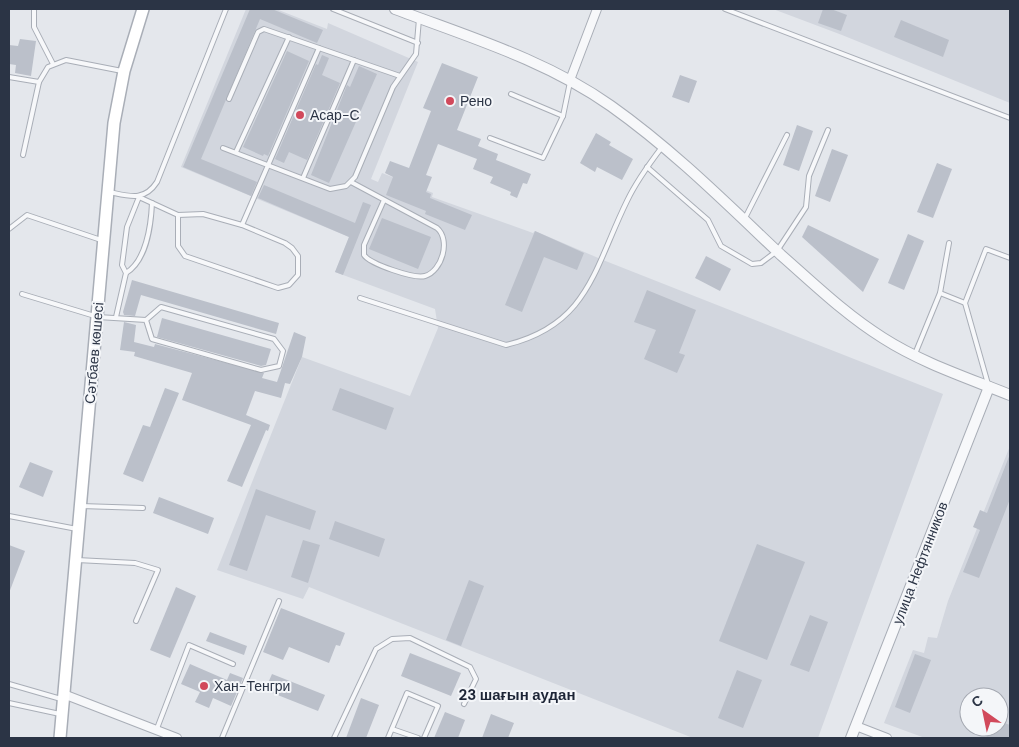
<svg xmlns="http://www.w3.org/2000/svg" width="1019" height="747" font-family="'DM Sans',sans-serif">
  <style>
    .built { fill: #d2d6de; fill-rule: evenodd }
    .building { fill: #bbc0ca }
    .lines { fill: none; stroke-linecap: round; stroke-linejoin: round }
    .service-casing { stroke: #a9aeb7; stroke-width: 6 }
    .minor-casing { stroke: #a9aeb7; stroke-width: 10 }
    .tertiary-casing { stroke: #a9aeb7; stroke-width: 12 }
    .secondary-casing { stroke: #a9aeb7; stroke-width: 14 }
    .service { stroke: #f7f8fa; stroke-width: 4 }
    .minor { stroke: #f7f8fa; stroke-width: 8 }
    .tertiary { stroke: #f7f8fa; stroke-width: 10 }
    .secondary { stroke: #fff; stroke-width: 11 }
    .poi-dot { fill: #d1495b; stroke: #f4f6f9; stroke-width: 2 }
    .labels { text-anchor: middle; stroke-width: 4; stroke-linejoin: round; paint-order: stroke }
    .poi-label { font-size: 14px; fill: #2b3445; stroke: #f4f6f9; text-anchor: start }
    .street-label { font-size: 14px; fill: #2b3445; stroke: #f4f6f9 }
    .neighbourhood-label { font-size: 15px; font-weight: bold; fill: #1d2536; stroke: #f4f6f9 }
  </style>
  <rect width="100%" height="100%" fill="#e4e7ec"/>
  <g class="built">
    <path d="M246,9h30l51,20 1,-6 90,39 -47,117 7,3 4,-9 51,20 -1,4 101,36 2,-2 68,29 340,134 -125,344h-125l-384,-151 -6,12 -86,-29 85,-213 108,39 28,-68 -3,-19 -100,-37 14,-35 -168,-70z"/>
    <path d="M773,9h237v94l-168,-68z"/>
    <path d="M1010,446v292h-85l-41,-15 29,-73 11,3 4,-16 9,1 11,-37zM969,697h30v30h-30z"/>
  </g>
  <g class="building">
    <path d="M250,9h22l51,21 -6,13 -57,-24 -5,12 -54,128 56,23 -6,14 -68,-29z"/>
    <path d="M823,9h8l16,6 -6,16 -23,-8z"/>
    <path d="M901,20l48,20 -6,17 -49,-20z"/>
    <path d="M20,39l16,2 -5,35 -16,-3 1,-8 -7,-1v-19l9,1z"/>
    <path d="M287,51l22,10 -41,95 -4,-2 -1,2 -20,-9z"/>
    <path d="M322,55l7,3 -7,17 18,8 -33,77 -18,-8 -5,11 -9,-4 41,-95 2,1z"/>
    <path d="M442,63l36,14 -21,53 24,9 -3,7 20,8 -2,6 35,14 -4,10 -4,-1 -6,15 -7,-3 1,-3 -21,-9 3,-6 -20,-8 4,-10 -39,-15 -12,31 6,2 -6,15 5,2 -1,4 42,17 -7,15 -40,-16 1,-3 -40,-16 7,-18 -8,-4 5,-12 19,7 22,-57 -8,-3z"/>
    <path d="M359,66l18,8 -48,109 -18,-8 36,-90 3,2z"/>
    <path d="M680,75l17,6 -8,22 -17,-6z"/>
    <path d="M797,125l16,6 -14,40 -16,-6z"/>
    <path d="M596,133l15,9 -2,3 24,14 -11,21 -25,-13 -2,5 -15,-9z"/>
    <path d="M832,149l16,6 -18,47 -15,-6z"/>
    <path d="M937,163l15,6 -19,49 -16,-6z"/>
    <path d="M264,185l91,38 8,-21 8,3 -28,70 -8,-3 14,-35 -91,-39z"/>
    <path d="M382,218l49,19 -13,32 -49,-20z"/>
    <path d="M808,225l71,34 -16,33 -61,-55z"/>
    <path d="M535,231l49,22 -7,17 -33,-13 -22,55 -17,-7z"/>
    <path d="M908,234l16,7 -20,49 -16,-7z"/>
    <path d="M706,256l25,13 -11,22 -25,-13z"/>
    <path d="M132,280l147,43 -3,11 -135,-39 -6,21 -11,-1 -1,-3z"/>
    <path d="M647,290l49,20 -17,43 6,2 -8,18 -33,-14 12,-29 -22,-8z"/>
    <path d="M162,318l109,31 -5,16 -5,1 -104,-29z"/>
    <path d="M124,322l12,3 -2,17 20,5 1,-3 109,29 -2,5 15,4 17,-50 12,5 -4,20 -12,27 -5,-1 -4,15 -26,-7 -9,24 24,10 -2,6 -2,-1 -24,57 -15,-6 24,-56 -69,-25 10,-27 -58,-17 1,-4 -15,-2z"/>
    <path d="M165,388l14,5 -36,89 -20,-8 20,-49 7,2z"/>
    <path d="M340,388l54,20 -8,22 -54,-20z"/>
    <path d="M1010,454v45l-31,79 -16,-6 17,-42 -7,-3 7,-17 7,3z"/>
    <path d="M30,462l23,9 -10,26 -24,-10z"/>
    <path d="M256,489l60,22 -6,19 -44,-15 -19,56 -18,-6z"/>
    <path d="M159,497l55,21 -6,16 -55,-21z"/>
    <path d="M335,521l50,18 -6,18 -50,-18z"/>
    <path d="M303,540l17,5 -12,38 -17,-6z"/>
    <path d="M757,544l48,18 -38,98 -48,-19z"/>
    <path d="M9,545l16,6 -16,42z"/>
    <path d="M469,580l15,6 -23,60 -15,-6z"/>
    <path d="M176,587l20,9 -26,62 -20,-8z"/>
    <path d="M281,608l64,25 -5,13 -4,-1 -7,18 -40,-16 -6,13 -20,-8z"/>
    <path d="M810,615l18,7 -19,50 -19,-7z"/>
    <path d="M210,632l37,14 -3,9 -38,-14z"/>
    <path d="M410,653l51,20 -10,23 -50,-20z"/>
    <path d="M915,654l16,6 -21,53 -15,-6z"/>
    <path d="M190,664l37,16 3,-7 13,5 -12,28 -18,-8 -4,10 -14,-6 5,-10 -19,-8z"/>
    <path d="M737,670l25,10 -19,48 -25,-10z"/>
    <path d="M272,674l53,21 -7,16 -53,-21z"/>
    <path d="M361,698l18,7 -13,33h-20z"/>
    <path d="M445,712l20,8 -7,18h-24z"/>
    <path d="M491,714l23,9 -6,15h-26z"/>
    <path d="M999,721l11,4v13h-24l4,-11h9z"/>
  </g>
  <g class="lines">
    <defs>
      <g id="service">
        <path d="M34,9v18l19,37"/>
        <path d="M333,9l85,34"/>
        <path d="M725,9l285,109"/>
        <path d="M9,77l30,5"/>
        <path d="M511,94l52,22"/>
        <path d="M229,99l29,-67 6,-3 136,47"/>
        <path d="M490,138l53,20 20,-42 7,-34"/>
        <path d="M223,148l107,41 16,-3 9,-9 38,-90 23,-33 3,-35"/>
        <path d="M236,152l53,-115"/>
        <path d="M23,155l16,-73 9,-15 18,-7 56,11"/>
        <path d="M647,167l61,53 13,26 31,18 9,-1 16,-12 29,-44 3,-31 19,-46"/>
        <path d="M303,178l51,-118"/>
        <path d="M351,182l86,46c14,12 5,43 -12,48 -11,3 -55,-12 -61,-21v-10l20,-45"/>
        <path d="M109,192c20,4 35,10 48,-10l69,-173"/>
        <path d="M745,218l42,-83"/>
        <path d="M242,225l77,-177"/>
        <path d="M9,229l18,-14 74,25"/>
        <path d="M126,273c20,-12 25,-47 26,-70"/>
        <path d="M940,293l25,10"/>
        <path d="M22,294l76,23 48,3 15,-13 113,32 9,12 -4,15 -18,4 -109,-31 -6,-19"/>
        <path d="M360,298l146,47c83,-20 88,-77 121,-144 9,-19 22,-37 35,-54"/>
        <path d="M116,317l10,-44 -4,-8 5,-38 12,-30 39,18 25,-1 39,11 43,18 7,5 6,8v19l-9,10 -11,3 -93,-32 -7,-10v-31"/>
        <path d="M915,354l25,-61 9,-50"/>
        <path d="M988,384l-23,-81 21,-54 24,9"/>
        <path d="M81,506l62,2"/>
        <path d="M9,516l68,13"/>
        <path d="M77,560l58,3 23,7 -22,51"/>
        <path d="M9,684l52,15"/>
        <path d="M9,703l51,11"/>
        <path d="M392,729l26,9"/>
        <path d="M156,731l33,-86 44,19"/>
        <path d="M222,738l57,-137"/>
        <path d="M334,738l42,-89 16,-10 18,-1 60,29 6,12 -12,25"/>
        <path d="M388,738l19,-45 31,13 -14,32"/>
      </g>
      <g id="minor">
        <path d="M570,80l27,-71"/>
        <path d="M66,695l111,43"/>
        <path d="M856,726l31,12"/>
      </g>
      <g id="tertiary">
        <path d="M395,9c74,28 151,51 216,97 62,44 115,97 170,149 33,29 65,60 102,83 39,25 85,40 127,57"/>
        <path d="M851,738l138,-351"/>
      </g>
      <path id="secondary" d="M60,738l54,-615 10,-52 19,-62"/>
    </defs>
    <use href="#service" class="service-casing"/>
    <use href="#minor" class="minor-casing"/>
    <use href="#tertiary" class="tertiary-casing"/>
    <use href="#secondary" class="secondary-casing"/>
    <use href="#service" class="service"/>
    <use href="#minor" class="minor"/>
    <use href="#tertiary" class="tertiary"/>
    <use href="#secondary" class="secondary"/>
  </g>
  <g class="poi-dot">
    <circle cx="450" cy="101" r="5"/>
    <circle cx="300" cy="115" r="5"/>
    <circle cx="204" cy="686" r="5"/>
  </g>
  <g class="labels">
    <g class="poi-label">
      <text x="460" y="106">Рено</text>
      <text x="310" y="120">Асар-С</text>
      <text x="214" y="691">Хан-Тенгри</text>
    </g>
    <g class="street-label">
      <text transform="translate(94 353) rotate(-85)" y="5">Сәтбаев көшесі</text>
      <text transform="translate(920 563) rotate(-69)" y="5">улица Нефтянников</text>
    </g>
    <g class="neighbourhood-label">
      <text x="517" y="700">23 шағын аудан</text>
    </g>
  </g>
  <rect width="1019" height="747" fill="none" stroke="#2b3445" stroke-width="20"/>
  <g transform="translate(984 712) rotate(327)"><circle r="24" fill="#f4f6f9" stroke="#a4a8b1"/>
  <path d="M0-4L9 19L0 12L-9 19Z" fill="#d1495b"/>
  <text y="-8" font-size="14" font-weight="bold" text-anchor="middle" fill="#2b3445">С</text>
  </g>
</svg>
